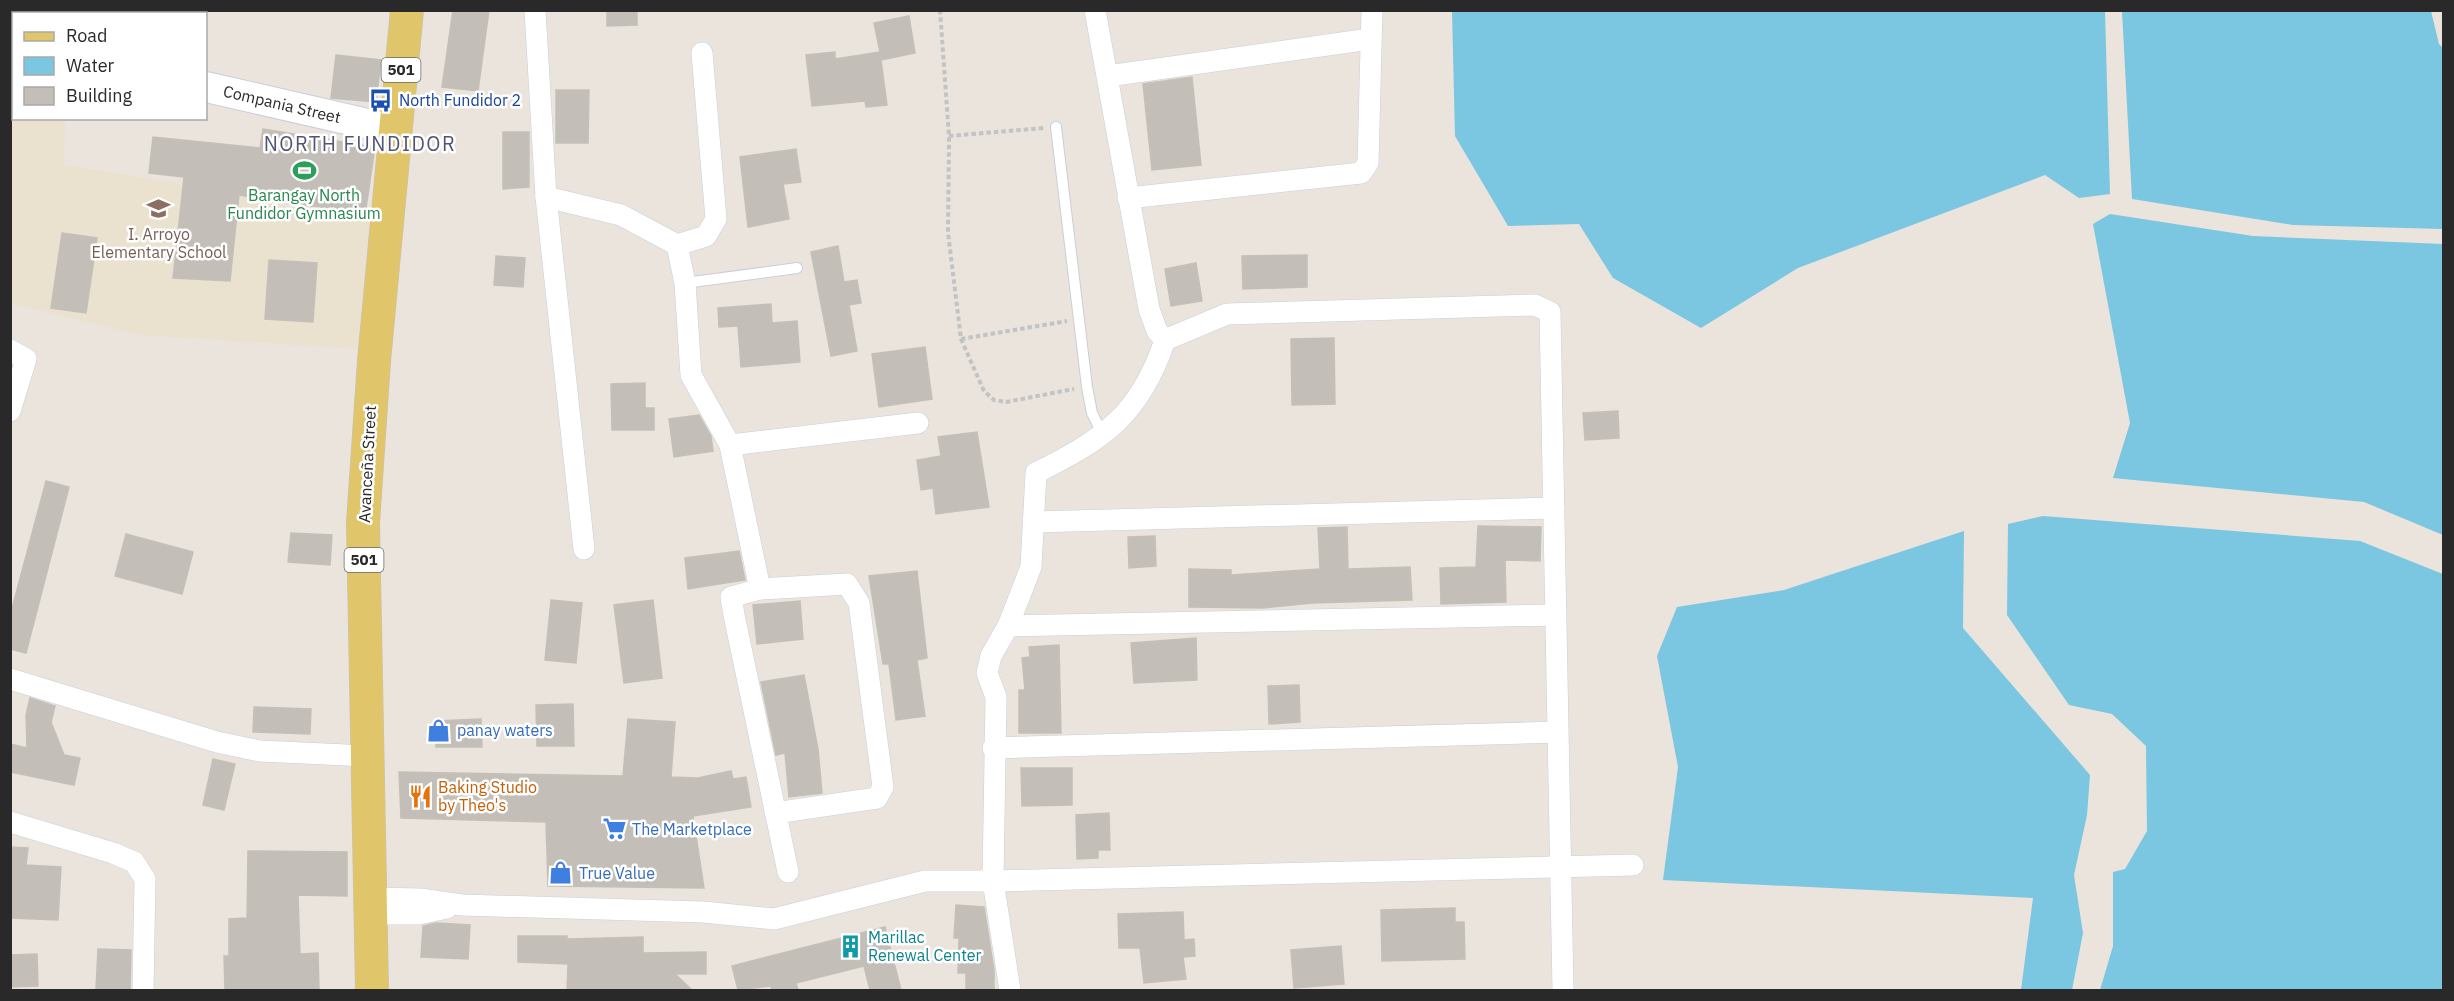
<svg xmlns="http://www.w3.org/2000/svg" width="2454" height="1001" font-family="'IBM Plex Sans',sans-serif">
  <style>
    .education { fill: #eae1ce }
    .water { fill: #7bc6e1 }
    .building { fill: #c3beb8; stroke: #c5c0b7; stroke-width: 1.5 }
    .lines { fill: none; stroke-linecap: round; stroke-linejoin: round }
    .lane-casing { stroke: #cbceda; stroke-width: 12 }
    .street-casing { stroke: #cbceda; stroke-width: 22 }
    .secondary-casing { stroke: #cbceda; stroke-width: 32 }
    .primary-casing { stroke: #c3c3c3; stroke-width: 34 }
    .path { stroke: #c3c3c3; stroke-width: 4; stroke-dasharray: 4.5 3; stroke-linecap: butt }
    .lane { stroke: #fff; stroke-width: 10 }
    .street { stroke: #fff; stroke-width: 21 }
    .secondary { stroke: #fff; stroke-width: 30 }
    .primary { stroke: #e1c56b; stroke-width: 33 }
    .labels { text-anchor: middle; stroke-width: 5; stroke-linejoin: round; paint-order: stroke }
    .shield { fill: #fff; stroke: #696969; stroke-width: 1.5 }
    .shield-label { font-size: 15px; font-weight: bold; fill: #292929 }
    .transit-label { font-size: 16px; fill: #164399; stroke: #fff; text-anchor: start }
    .street-label { font-size: 16px; fill: #292929; stroke: #fff }
    .leisure-label { font-size: 16px; fill: #27864d; stroke: #fff }
    .education-label { font-size: 16px; fill: #785e54; stroke: #fff }
    .shop-label { font-size: 16px; fill: #366cbe; stroke: #fff; text-anchor: start }
    .food-label { font-size: 16px; fill: #c56008; stroke: #fff; text-anchor: start }
    .culture-label { font-size: 16px; fill: #0d838f; stroke: #fff; text-anchor: start }
    .quarter-label { font-size: 20px; letter-spacing: 1.5px; fill: #4f5675; stroke: #fff }
  </style>
  <rect width="100%" height="100%" fill="#eae4dd"/>
  <path class="education" d="M11,58l2,1 1,59 51,1 -1,46 180,29 2,7 125,17 -12,131 -217,-14 -131,-32z"/>
  <g class="water">
    <path d="M1452,11h653l5,183 -31,4 -34,-23 -247,93 -97,60 -88,-50 -34,-54 -71,2 -53,-90z"/>
    <path d="M2122,11h309l8,33 4,4v181l-150,-4 -161,-26z"/>
    <path d="M2110,214l143,22 190,8v291l-79,-33 -251,-24 17,-55 -37,-199z"/>
    <path d="M2043,516l317,25 83,33v416h-343l13,-44v-74l12,-3 22,-38 -1,-85 -34,-32 -43,-9 -62,-90 1,-91z"/>
    <path d="M1964,531l-1,97 127,147 -3,40 -13,60 9,58 -11,57h-51l12,-92 -370,-18 15,-113 -21,-111 20,-49 107,-17z"/>
  </g>
  <g class="building">
    <path d="M453,10h36l-11,81 -36,-4z"/>
    <path d="M607,10h30v15l-30,1z"/>
    <path d="M909,16l6,37 -34,7 6,45 -21,2 -1,-6 -53,5 -6,-51 29,-3v7l45,-7 -6,-29z"/>
    <path d="M336,55l45,5 -5,42 -45,-4z"/>
    <path d="M1192,77l9,88 -49,5 -9,-86z"/>
    <path d="M556,90h33l-1,53h-32z"/>
    <path d="M263,129l112,18 -10,68 -126,-20 -9,86 -57,-3 11,-101 -35,-4 4,-36 107,11z"/>
    <path d="M503,132h26v55l-26,2z"/>
    <path d="M796,149l5,33 -18,2 6,35 -41,8 -8,-70z"/>
    <path d="M62,233l35,5 -11,75 -35,-5z"/>
    <path d="M838,246l6,36 13,-2 4,23 -12,2 8,46 -26,5 -20,-104z"/>
    <path d="M1307,255v32l-64,2 -1,-33z"/>
    <path d="M496,256l29,2 -2,29 -29,-2z"/>
    <path d="M269,260l48,3 -4,59 -48,-3z"/>
    <path d="M1196,263l6,38 -31,5 -6,-37z"/>
    <path d="M771,304l1,19 25,-2 3,41 -59,5 -3,-41 -19,1 -1,-19z"/>
    <path d="M1334,338l1,66 -43,1 -1,-66z"/>
    <path d="M925,347l7,52 -53,8 -7,-53z"/>
    <path d="M645,383v25h9v22h-42l-1,-46z"/>
    <path d="M1618,411l1,27 -34,2 -2,-27z"/>
    <path d="M699,415l12,21 2,15 -39,6 -5,-38z"/>
    <path d="M977,432l12,75 -53,7 -3,-26 -12,2 -4,-30 24,-4 -3,-19z"/>
    <path d="M46,481l23,6 -43,166 -16,-4v-33z"/>
    <path d="M1478,526l63,1 -1,34 -35,-1 1,42 -65,2 -1,-36 36,-1z"/>
    <path d="M1347,527l1,42 62,-2 2,33 -100,3 -49,5 -74,-1v-38l42,1v5l89,-6 -2,-41z"/>
    <path d="M291,533l41,2 -2,30 -42,-3z"/>
    <path d="M126,534l67,18 -11,42 -67,-18z"/>
    <path d="M1155,536l1,30 -27,2 -1,-31z"/>
    <path d="M739,551l6,29 -57,9 -3,-31z"/>
    <path d="M917,571l10,87 -10,2 8,56 -29,4 -7,-56h-6l-14,-88z"/>
    <path d="M551,600l31,3 -6,60 -31,-3z"/>
    <path d="M653,600l9,78 -38,5 -10,-78z"/>
    <path d="M800,601l3,38 -46,5 -4,-39z"/>
    <path d="M1196,638l1,42 -63,3 -3,-40z"/>
    <path d="M1059,645l2,88h-42v-43h6l-3,-32 8,-1 -1,-10z"/>
    <path d="M804,675l14,74 4,44 -33,4 -4,-44 -9,2 -15,-73z"/>
    <path d="M1299,685l1,37 -31,2 -1,-38z"/>
    <path d="M30,698l25,8 -4,16 13,33 16,3 -6,27 -64,-13v-28l17,4 -1,-33z"/>
    <path d="M573,704l1,42h-37l-1,-41z"/>
    <path d="M254,707l57,2 -1,25 -57,-2z"/>
    <path d="M481,719l1,28h-46l-1,-26z"/>
    <path d="M628,719l47,3 -4,55 27,1 33,-7 2,8 13,-2 5,30 -58,9 11,72 -156,-2 -2,-64 -145,-4 -2,-46 224,4z"/>
    <path d="M213,759l22,5 -11,46 -21,-5z"/>
    <path d="M1021,768h51v37l-50,1z"/>
    <path d="M1109,813l1,37h-12v8l-21,1 -1,-44z"/>
    <path d="M10,847l18,1 -2,17 35,2 -3,53 -48,-2z"/>
    <path d="M248,851l99,1v44l-49,-1 2,59 18,-1 1,37h-94l-1,-34h5v-37l18,-1z"/>
    <path d="M956,905l28,2 10,63v20h-28v-17h-8l1,-35h-5z"/>
    <path d="M1455,908v14h9l1,37 -83,2 -1,-51z"/>
    <path d="M1183,912l1,28 10,-1 1,17 -12,1 3,22 -42,4 -4,-35h-21l-1,-34z"/>
    <path d="M436,923l34,2 -2,34 -47,-2 2,-31z"/>
    <path d="M885,927l16,63h-31l-6,-24 -68,17 2,7h-26l-1,-4 -33,4 -6,-24z"/>
    <path d="M518,936h49v3l76,-2v16l63,-1v22h-31l17,16h-125l1,-26 -50,-2z"/>
    <path d="M1341,946l3,38 -50,4 -3,-38z"/>
    <path d="M98,949l33,1 -1,40h-34z"/>
    <path d="M37,954l1,32 -28,1v-32z"/>
  </g>
  <g class="lines">
    <defs>
      <g id="lane">
        <path d="M1056,127l31,260 5,26 11,22"/>
        <path d="M685,283l112,-15"/>
      </g>
      <g id="street">
        <path d="M535,10l11,187 38,352"/>
        <path d="M1095,10l54,299 8,22 8,9"/>
        <path d="M1108,76l262,-37"/>
        <path d="M546,197l75,18 56,30 8,38 6,92 39,70 30,144"/>
        <path d="M1128,198l233,-25 7,-10 4,-153"/>
        <path d="M677,245l29,-9 10,-17 -14,-166"/>
        <path d="M10,350l16,9 -16,52"/>
        <path d="M730,445l188,-22"/>
        <path d="M1034,522l520,-14"/>
        <path d="M1008,626l547,-11"/>
        <path d="M10,679l207,63 43,9 107,5"/>
        <path d="M993,748l564,-16"/>
        <path d="M775,813l102,-15 6,-11 -24,-184 -12,-19 -87,5 -29,8 3,18 54,257"/>
        <path d="M10,822l103,31 21,9 11,17 -2,111"/>
        <path d="M372,898l48,1 42,6 241,7 71,7 151,-38h68l640,-16"/>
        <path d="M373,914h45l29,-6"/>
        <path d="M1010,990l-17,-109 3,-184 -9,-24 4,-17 17,-30 23,-59 5,-94c68,-34 104,-58 129,-133l62,-26 308,-9 15,7 13,678"/>
      </g>
      <g id="secondary">
        <path d="M10,42l4,1"/>
        <path d="M206,87l188,43"/>
      </g>
      <path id="primary" d="M372,990l-9,-467 11,-162 33,-351"/>
    </defs>
    <use href="#lane" class="lane-casing"/>
    <use href="#street" class="street-casing"/>
    <use href="#secondary" class="secondary-casing"/>
    <use href="#primary" class="primary-casing"/>
    <g class="path">
      <path d="M940,10l9,126 -1,97 13,106 23,52 10,9 12,2 68,-13"/>
      <path d="M949,136l95,-8"/>
      <path d="M961,339l106,-18"/>
    </g>
    <use href="#lane" class="lane"/>
    <use href="#street" class="street"/>
    <use href="#secondary" class="secondary"/>
    <use href="#primary" class="primary"/>
  </g>
  <defs>
    <symbol id="bus-bare" viewBox="-9 -9 18 18"><path d="M-5-6H5V4H4V6H2V4H-2V6H-4V4H-5ZM-3.5-4V0h7V-4ZM-3.5 1.2v1.5H-2V1.2ZM2 1.2v1.5H3.5V1.2Z" fill="#1a4fb4" stroke="#fff" stroke-width="2.5" paint-order="stroke"/></symbol>
    <symbol id="stadium-bare" viewBox="-9 -9 18 18"><path d="M0-5a6.5 5 0 1 0 0 10a6.5 5 0 1 0 0-10ZM-3.5-1.8h7v3.6h-7Z" fill="#2e9e5b" stroke="#fff" stroke-width="2.5" paint-order="stroke"/></symbol>
    <symbol id="school-bare" viewBox="-9 -9 18 18"><path d="M0-5L7-2L0 1L-7-2ZM-4 1L0 2.5L4 1V4Q0 6-4 4Z" fill="#8d6e63" stroke="#fff" stroke-width="2.5" paint-order="stroke"/></symbol>
    <symbol id="shop-bare" viewBox="-9 -9 18 18"><path d="M-5-2.5h2.3a2.7 3.5 0 0 1 5.4 0H5L5.5 6h-11ZM-1.5-2.5h3a1.5 2.3 0 0 0-3 0Z" fill="#3f7fe0" stroke="#fff" stroke-width="2.5" paint-order="stroke"/></symbol>
    <symbol id="restaurant-bare" viewBox="-9 -9 18 18"><path d="M-5-6h1v4h1v-4h1v4h1v-4h1v5L-1.5 .5V6h-2V.5L-5-1ZM5-6V6H3V1.5H1.5Q1.5-4 5-6Z" fill="#e8710a" stroke="#fff" stroke-width="2.5" paint-order="stroke"/></symbol>
    <symbol id="supermarket-bare" viewBox="-9 -9 18 18"><path d="M-6-5.5h2.5l.6 2H6L4.5 2H-2.5L-4.4-4H-6ZM-1.5 3.2a1.3 1.3 0 1 0 .1 0ZM3 3.2a1.3 1.3 0 1 0 .1 0Z" fill="#3f7fe0" stroke="#fff" stroke-width="2.5" paint-order="stroke"/></symbol>
    <symbol id="building-bare" viewBox="-9 -9 18 18"><path d="M-4-6H4V6H1V3H-1V6H-4ZM-2.5-4.3h1.7v1.8h-1.7ZM.8-4.3h1.7v1.8H.8ZM-2.5-1h1.7V.8h-1.7ZM.8-1h1.7V.8H.8Z" fill="#0f9aa8" stroke="#fff" stroke-width="2.5" paint-order="stroke"/></symbol>
  </defs>
  <g fill-rule="evenodd">
    <use href="#bus-bare" x="364" y="84" width="33" height="33"/>
    <use href="#stadium-bare" x="288" y="154" width="33" height="33"/>
    <use href="#school-bare" x="142" y="192" width="33" height="33"/>
    <use href="#shop-bare" x="422" y="714" width="33" height="33"/>
    <use href="#restaurant-bare" x="404" y="780" width="33" height="33"/>
    <use href="#supermarket-bare" x="598" y="812" width="33" height="33"/>
    <use href="#shop-bare" x="544" y="856" width="33" height="33"/>
    <use href="#building-bare" x="834" y="930" width="33" height="33"/>
  </g>
  <g class="labels">
    <g class="shield">
      <rect x="381.5" y="58" width="39" height="24" rx="4.5"/>
      <rect x="344.5" y="548" width="39" height="24" rx="4.5"/>
    </g>
    <g class="shield-label">
      <text x="401" y="75">501</text>
      <text x="364" y="565">501</text>
    </g>
    <g class="transit-label">
      <text x="399" y="106">North Fundidor 2</text>
    </g>
    <g class="street-label">
      <text transform="translate(282 104) rotate(13)" y="6">Compania Street</text>
      <text transform="translate(367 464) rotate(-87)" y="6">Avanceña Street</text>
    </g>
    <g class="leisure-label">
      <text x="304" y="201">Barangay North<tspan x="304" dy="18">Fundidor Gymnasium</tspan></text>
    </g>
    <g class="education-label">
      <text x="159" y="240">I. Arroyo<tspan x="159" dy="18">Elementary School</tspan></text>
    </g>
    <g class="shop-label">
      <text x="457" y="736">panay waters</text>
      <text x="632" y="835">The Marketplace</text>
      <text x="579" y="879">True Value</text>
    </g>
    <g class="food-label">
      <text x="438" y="793">Baking Studio<tspan x="438" dy="18">by Theo's</tspan></text>
    </g>
    <g class="culture-label">
      <text x="868" y="943">Marillac<tspan x="868" dy="18">Renewal Center</tspan></text>
    </g>
    <g class="quarter-label">
      <text x="360" y="151">NORTH FUNDIDOR</text>
    </g>
  </g>
  <rect width="2454" height="1001" fill="none" stroke="#292929" stroke-width="24"/>
  <rect x="12" y="12" width="195" height="108" fill="#ffffff" stroke="#a9a9a9" stroke-width="1.5"/>
  <rect x="24" y="32" width="30" height="9" fill="#e1c56b" stroke="#a9a9a9" stroke-width="1.5"/>
  <text x="66" y="42" font-size="18" fill="#292929">Road</text>
  <rect x="24" y="57" width="30" height="18" fill="#7bc6e1" stroke="#a9a9a9" stroke-width="1.5"/>
  <text x="66" y="72" font-size="18" fill="#292929">Water</text>
  <rect x="24" y="87" width="30" height="18" fill="#c3beb8" stroke="#a9a9a9" stroke-width="1.5"/>
  <text x="66" y="102" font-size="18" fill="#292929">Building</text>
</svg>
